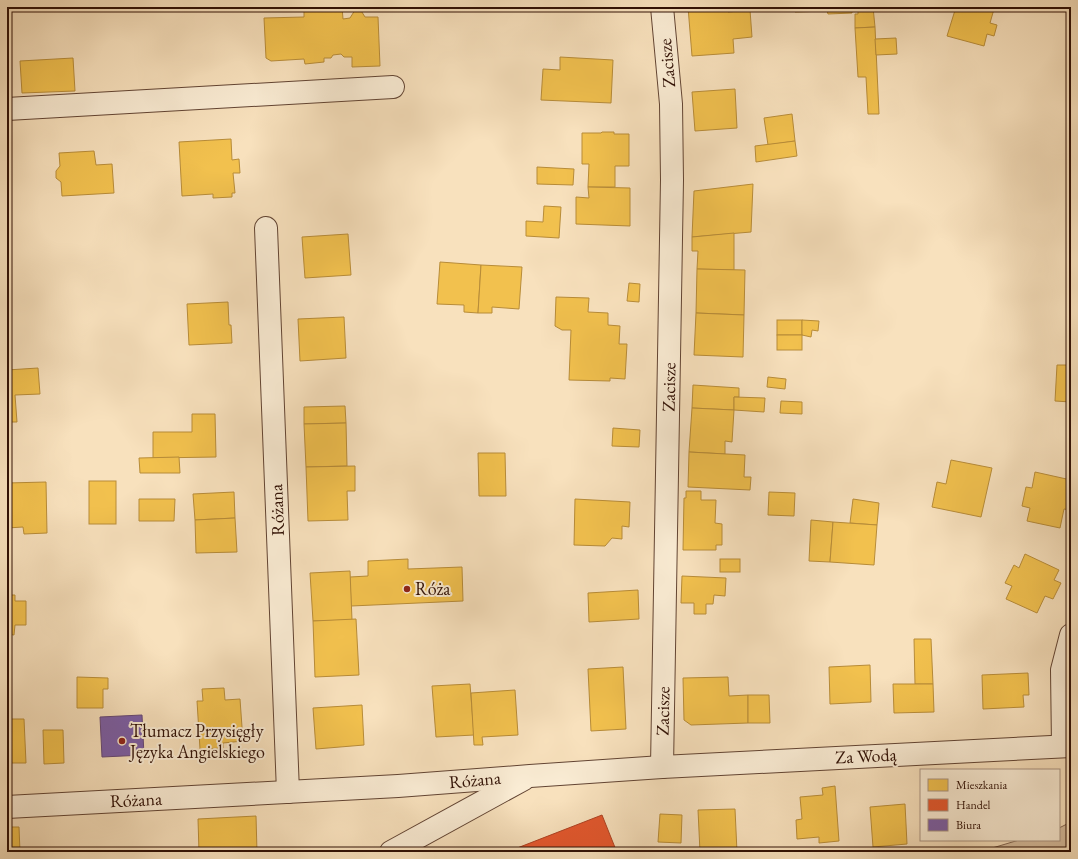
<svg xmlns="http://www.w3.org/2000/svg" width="1078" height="859" font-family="'EB Garamond',serif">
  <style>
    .green { fill: #d6bd9e; stroke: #836652 }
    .homes { fill: #f2c14e; stroke: #b88c38 }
    .shops { fill: #e4572e; stroke: #ae4222 }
    .offices { fill: #7b5ea7; stroke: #644776 }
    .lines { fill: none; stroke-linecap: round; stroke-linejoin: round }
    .minor-casing { stroke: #624433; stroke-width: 24 }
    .minor { stroke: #faecd4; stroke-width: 22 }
    .poi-dot { fill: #8f2418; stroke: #faecd4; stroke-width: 1.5 }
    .labels { text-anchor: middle; stroke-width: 4; stroke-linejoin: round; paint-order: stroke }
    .street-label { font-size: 18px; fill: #301005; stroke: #faecd4 }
    .poi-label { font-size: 18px; fill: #301005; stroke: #faecd4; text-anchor: start }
  </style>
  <rect width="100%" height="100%" fill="#f8e1bd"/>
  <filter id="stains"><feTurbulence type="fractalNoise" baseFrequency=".005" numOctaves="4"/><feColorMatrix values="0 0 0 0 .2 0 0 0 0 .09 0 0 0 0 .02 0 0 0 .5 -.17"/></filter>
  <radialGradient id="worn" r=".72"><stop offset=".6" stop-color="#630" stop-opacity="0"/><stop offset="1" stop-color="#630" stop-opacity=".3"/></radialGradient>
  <path class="green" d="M1071,822v30h-92l40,-12h40v-12z"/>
  <g class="homes">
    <path d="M304,7h38l1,12 7,-1 5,-8 5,-1 5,8h13l2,49 -28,1v-10h-8l-3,-3 -8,1 -2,3h-7v4l-19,2 -1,-5 -33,2 -5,-3 -2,-40 40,-1z"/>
    <path d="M688,7h39l1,5 22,-2 2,27 -19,2 1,14 -42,3z"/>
    <path d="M794,7h58v6l-24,1 -1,-3 -32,1z"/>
    <path d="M858,7h15l2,20 -20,1v-14h3z"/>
    <path d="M956,7h31l7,2 -4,14 7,2 -3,11 -7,-2 -3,12 -37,-10z"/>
    <path d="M875,27l4,87h-11l-2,-37h-8l-3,-49z"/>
    <path d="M896,38l1,16 -21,1 -1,-16z"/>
    <path d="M560,57l53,3 -2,43 -70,-3 2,-31 17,1z"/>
    <path d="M73,58l2,33 -53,2 -2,-32z"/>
    <path d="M735,89l2,39 -42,3 -3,-39z"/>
    <path d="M792,114l3,27 -27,4 -4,-27z"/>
    <path d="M602,132h12v2h15v32h-14v21h-27l1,-23h-7v-31h19z"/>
    <path d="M231,139l1,21 7,-1 1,14h-7l2,20h-3v4l-19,1v-4l-31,2 -3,-54z"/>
    <path d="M795,141l2,15 -41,6 -1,-16z"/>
    <path d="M94,151l2,14 16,-1 2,29 -52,3 -1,-14 -5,-4v-7l4,-5 -1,-13z"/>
    <path d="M537,167l37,2 -1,16 -36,-1z"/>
    <path d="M753,184l-2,48 -59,5 2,-46z"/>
    <path d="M588,187l42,1v38l-54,-2v-27l13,1z"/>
    <path d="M544,206l17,1 -2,31 -33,-2v-15l17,1z"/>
    <path d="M734,233v37l-37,-1 1,-18h-6v-14z"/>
    <path d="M348,234l3,41 -46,3 -3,-41z"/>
    <path d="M440,262l41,3 -3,48 -14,-1v-7l-27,-1z"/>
    <path d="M481,265l41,2 -3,42 -27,-2v6h-14z"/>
    <path d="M697,269l48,1 -1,45 -48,-2z"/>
    <path d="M629,283l11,1 -1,18 -12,-1z"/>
    <path d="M556,297l33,1 -1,14 20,1v12l12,1 -1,18h8l-2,35 -15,-1v3l-41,-1 2,-50h-9l-7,-4z"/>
    <path d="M228,302l1,23h2l1,18 -43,2 -2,-41z"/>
    <path d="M696,313l48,2 -1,42 -49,-2z"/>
    <path d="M344,317l2,41 -46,3 -2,-42z"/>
    <rect x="777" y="320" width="25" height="15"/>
    <path d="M802,320l17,1 -1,10 -6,-1 -1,7 -9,-2z"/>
    <rect x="777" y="335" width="25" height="15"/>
    <path d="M1057,365h14v37l-16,-1z"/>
    <path d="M38,368l2,26 -25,1 2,27h-10v-52z"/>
    <path d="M768,377l18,2 -1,10 -18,-2z"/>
    <path d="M693,385l46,3v9h-5v13l-42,-2z"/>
    <path d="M734,397l31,1 -1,14 -30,-2z"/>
    <path d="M781,401l21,1v12l-22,-1z"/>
    <path d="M345,406l1,17 -42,1v-17z"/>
    <path d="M692,408l42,2 -2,32 -7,-1v13l-36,-2z"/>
    <path d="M192,414h23l1,43 -63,1v-26h39z"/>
    <path d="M346,423l1,43 -41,1 -2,-43z"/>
    <path d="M613,428l27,2 -1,17 -27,-1z"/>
    <path d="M689,452l56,3 -1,22h7l-1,13 -62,-3z"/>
    <path d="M478,453h27l1,43h-27z"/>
    <path d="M179,457l1,16h-40l-1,-15z"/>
    <path d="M951,460l41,8 -11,49 -49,-10 5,-25 9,2z"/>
    <path d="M355,466v25h-8l1,29 -40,1 -2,-54z"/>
    <path d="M1035,472l36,8 -2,12h2v18l-7,-1 -4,19 -33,-7 3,-13 -8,-2 4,-19 6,1z"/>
    <rect x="89" y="481" width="27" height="43"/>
    <path d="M46,482l1,51 -23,1 -1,-7 -16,1v-45z"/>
    <path d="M686,491h15v9h15l-1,23 7,1v21h-6v5h-33l1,-52h2z"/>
    <path d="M234,492l1,26 -40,2 -2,-26z"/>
    <path d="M769,492l26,1 -1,23 -26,-1z"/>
    <path d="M139,499h36l-1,22h-35z"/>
    <path d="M575,499l55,3 -1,25 -7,-1v13l-10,-1 -7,8 -31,-1z"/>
    <path d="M853,499l26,4 -2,22 -27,-2z"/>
    <path d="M235,518l2,34 -41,1 -1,-33z"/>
    <path d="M811,520l22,2 -3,40 -21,-1z"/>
    <path d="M833,522l44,3 -3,40 -44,-3z"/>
    <path d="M1025,554l34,16 -5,10 7,3 -8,16 -8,-3 -8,17 -31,-14 6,-13 -7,-3 9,-18 5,3z"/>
    <path d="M408,559v10l54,-2 1,34 -112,5 -1,-29 18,-1v-15z"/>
    <rect x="720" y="559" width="20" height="13"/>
    <path d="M350,571l2,49 -39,1 -3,-48z"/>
    <path d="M682,576l44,2 -1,18 -11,-1 -1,9h-7v10h-12v-11h-13z"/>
    <path d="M638,590l1,29 -50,3 -1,-29z"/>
    <path d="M7,595h8v6h11v24h-11l-1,10 -7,-1z"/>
    <path d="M356,619l3,56 -44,2 -2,-56z"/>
    <path d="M914,639h17l2,45h-18z"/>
    <path d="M870,665l1,37 -41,2 -1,-37z"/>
    <path d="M623,667l3,62 -35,2 -3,-62z"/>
    <path d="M1028,673l1,22h-6l1,12 -41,2 -1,-34z"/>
    <path d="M77,677l31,1v11h-5v19h-26z"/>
    <path d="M728,677l1,19 19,-1v28l-57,2 -7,-5 -1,-42z"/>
    <path d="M470,684l4,51 -38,2 -4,-51z"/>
    <path d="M893,684h40l1,28 -40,1z"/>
    <path d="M224,688l1,12 15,-1 3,42 -20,2v5l-23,1 -3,-48h6l-1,-12z"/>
    <path d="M515,690l3,45 -36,2 1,8h-9l-3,-52z"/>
    <path d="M748,695h21l1,28h-22z"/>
    <path d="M362,705l2,40 -48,4 -3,-41z"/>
    <path d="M7,719h17l2,44h-19z"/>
    <path d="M43,730h20l1,33 -20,1z"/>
    <path d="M835,786l4,55 -20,2v-6l-22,2 -1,-19 6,-1 -2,-22 23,-2 -1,-7z"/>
    <path d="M905,804l2,40 -34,3 -3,-40z"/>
    <path d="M735,809l2,43h-37l-2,-42z"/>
    <path d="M660,814l22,1 -1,28 -23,-1z"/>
    <path d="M256,816l1,36h-58l-1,-33z"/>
    <path d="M7,827h12l1,25h-13z"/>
  </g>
  <path class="shops" d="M602,815l14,35 -4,2h-105z"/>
  <path class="offices" d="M142,715l2,40 -42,2 -2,-40z"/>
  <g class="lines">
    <defs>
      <g id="minor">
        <path d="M7,109l386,-22"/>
        <path d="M266,228l22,564"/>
        <path d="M1063,746l-1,-76 9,-35"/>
        <path d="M662,767l10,-587 -1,-76 -9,-97"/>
        <path d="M7,807l391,-21 132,-10 132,-9 409,-21"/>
        <path d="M391,852l133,-73"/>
      </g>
    </defs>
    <use href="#minor" class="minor-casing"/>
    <use href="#minor" class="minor"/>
  </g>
  <g class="poi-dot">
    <circle cx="407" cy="589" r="4"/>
    <circle cx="122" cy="741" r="4"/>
  </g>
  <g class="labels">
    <g class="street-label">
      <text transform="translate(667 63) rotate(-95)" y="6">Zacisze</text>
      <text transform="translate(669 387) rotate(-89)" y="6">Zacisze</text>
      <text transform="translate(277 510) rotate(-92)" y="6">Różana</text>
      <text transform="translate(663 711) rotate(-89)" y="6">Zacisze</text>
      <text transform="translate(866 756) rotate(-3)" y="6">Za Wodą</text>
      <text transform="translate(475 780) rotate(-5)" y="6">Różana</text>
      <text transform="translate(136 800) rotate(-3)" y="6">Różana</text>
    </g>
    <g class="poi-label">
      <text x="415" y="595">Róża</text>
      <text x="130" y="737">Tłumacz Przysięgły<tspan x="130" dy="21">Języka Angielskiego</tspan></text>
    </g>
  </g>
  <rect width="1078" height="859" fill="none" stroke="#f8e1bd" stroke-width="24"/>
  <rect x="8" y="8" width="1062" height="843" fill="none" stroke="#301005" stroke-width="2"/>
  <rect x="12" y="12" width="1054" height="835" fill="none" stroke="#301005"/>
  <rect x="920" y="769" width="140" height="72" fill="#faecd4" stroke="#a99481"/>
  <rect x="928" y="779" width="20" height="12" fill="#f2c14e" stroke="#a99481"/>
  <text x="956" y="789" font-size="12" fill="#301005">Mieszkania</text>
  <rect x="928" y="799" width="20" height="12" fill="#e4572e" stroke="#a99481"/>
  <text x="956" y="809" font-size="12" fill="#301005">Handel</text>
  <rect x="928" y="819" width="20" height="12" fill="#7b5ea7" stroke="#a99481"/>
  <text x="956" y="829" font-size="12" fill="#301005">Biura</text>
  <rect width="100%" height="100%" filter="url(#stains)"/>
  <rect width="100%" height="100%" fill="url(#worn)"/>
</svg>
